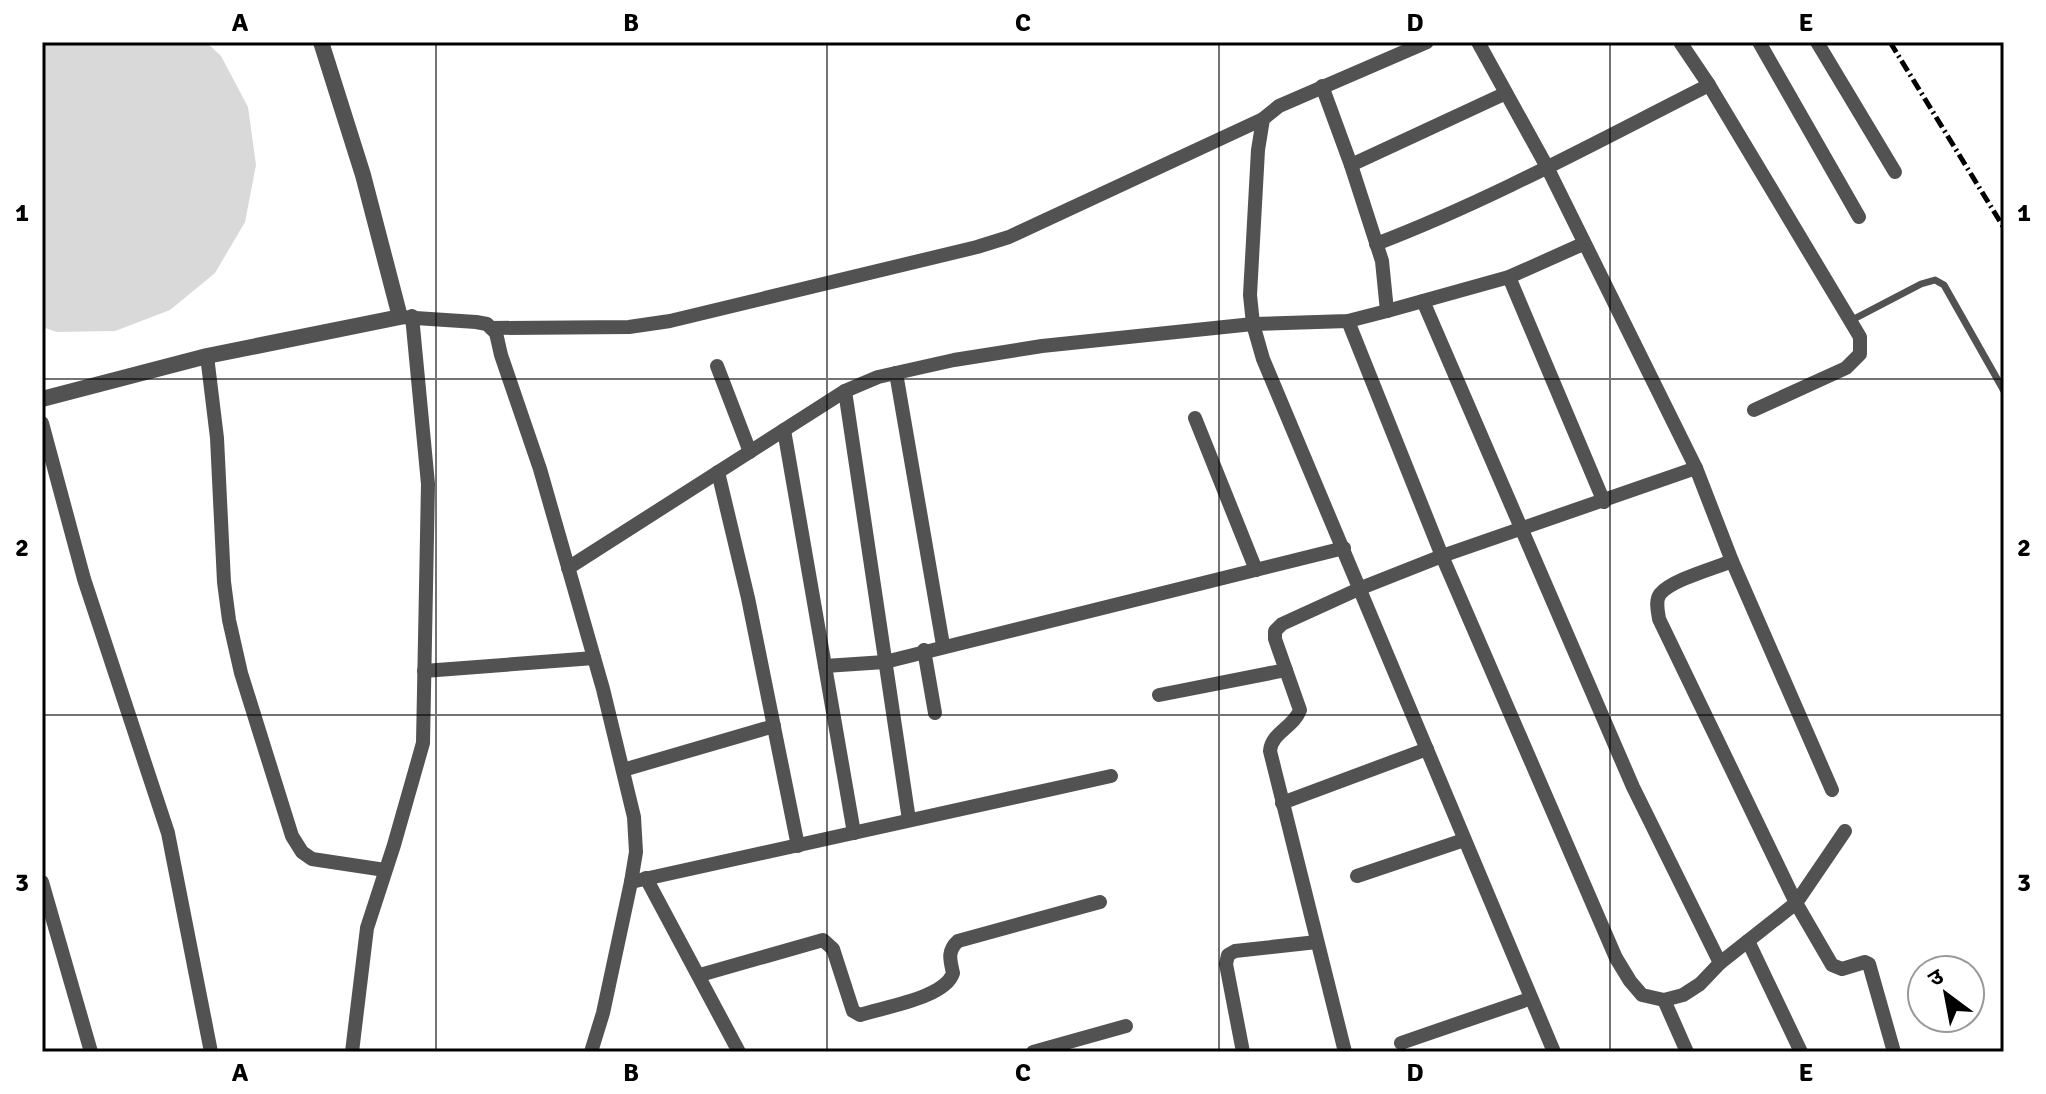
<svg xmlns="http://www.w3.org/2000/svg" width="2046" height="1094" font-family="Signika,'Noto Sans Devanagari',sans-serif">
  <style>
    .park { fill: #d9d9d9 }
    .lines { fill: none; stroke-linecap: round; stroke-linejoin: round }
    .service { stroke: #525252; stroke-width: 7 }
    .minor { stroke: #525252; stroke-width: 14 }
    .tertiary { stroke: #525252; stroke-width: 16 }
    .rail { stroke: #000; stroke-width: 5; stroke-dasharray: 12 4 2 4; stroke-linecap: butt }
    .grid { fill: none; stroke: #000; stroke-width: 2; stroke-opacity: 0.55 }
    .neatline { fill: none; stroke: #000; stroke-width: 3 }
    .grid-label { font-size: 26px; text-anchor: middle; font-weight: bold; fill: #000 }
  </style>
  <rect width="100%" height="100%" fill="#fff"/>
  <path class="park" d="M42,42h164l15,14 27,51 8,58 -11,57 -30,51 -45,37 -55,21 -58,1 -15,-5z"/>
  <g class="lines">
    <path class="service" d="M1850,321l71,-37 14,-4 9,5 60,106"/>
    <g class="minor">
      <path d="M1427,42l-148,64 -16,13 -5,31 -8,145 3,29 10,35 291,693"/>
      <path d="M1478,42l69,125 149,301 36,93 100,229"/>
      <path d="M1680,42l29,43 151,252v17l-14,14 -92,42"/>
      <path d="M1759,42l100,175"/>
      <path d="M1817,42l78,130"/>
      <path d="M1322,86l29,79 31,96 5,50 122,-34 74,-33"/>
      <path d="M1351,165l153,-71"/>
      <path d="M1376,244c115,-44 224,-104 333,-159"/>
      <path d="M1509,277l95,225"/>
      <path d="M1423,301l210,486 87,176"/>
      <path d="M400,317l76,5 11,2 9,9 5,22 39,114 63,220 31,128 2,35 -5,30 -28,131 -12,39"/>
      <path d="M1348,321l94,235 174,402 14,23 12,14 22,5 19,-5 17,-11 20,-21 76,-60 49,-72"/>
      <path d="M491,328l138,-1 41,-6 307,-74 32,-10 254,-118"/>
      <path d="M207,356l10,82 7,144 5,38 12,53 51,163 10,16 10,7 73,11"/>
      <path d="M717,366l33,86"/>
      <path d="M896,373l47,272"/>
      <path d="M845,391l64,429"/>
      <path d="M1195,418l61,152"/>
      <path d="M42,423l42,156 84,254 43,219"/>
      <path d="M784,430l70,403"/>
      <path d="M718,472l30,126 50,248"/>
      <path d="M1732,561c-17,7 -61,19 -72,33 -5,7 -2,17 -1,25l137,284 36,62 10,4 23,-7 4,2 25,88"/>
      <path d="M568,568l277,-177 33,-14 76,-17 88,-14 211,-22 95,-3 39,-10"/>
      <path d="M924,650l11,63"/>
      <path d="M825,666l60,-4 459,-114"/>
      <path d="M424,671l170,-13"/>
      <path d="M1159,695l127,-25"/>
      <path d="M623,770l151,-44"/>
      <path d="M1282,803l145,-54"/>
      <path d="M1357,876l107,-36"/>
      <path d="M646,878l93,174"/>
      <path d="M42,882l49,170"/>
      <path d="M631,882l480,-106"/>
      <path d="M1748,941l53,111"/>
      <path d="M700,975l123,-35 10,9 20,62 7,4c24,-8 85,-17 93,-42 -3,-13 -6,-22 5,-32l142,-39"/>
      <path d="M1664,1000l23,52"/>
      <path d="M1401,1043l128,-44"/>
      <path d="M352,1052l15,-124 27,-83 29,-102 5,-259 -16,-168"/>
      <path d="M1033,1052l93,-26"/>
      <path d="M1243,1052l-17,-88 2,-9 7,-4 82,-9"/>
      <path d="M1345,1052l-75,-301c1,-18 24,-24 30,-41l-25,-71v-8l7,-7 79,-36 81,-32 254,-88"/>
    </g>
    <path class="tertiary" d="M42,399l165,-43 193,-39 -37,-142 -42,-133"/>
    <path class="rail" d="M1890,42l114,186"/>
  </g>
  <path class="grid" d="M436,42v1010M827,42v1010M1219,42v1010M1610,42v1010M42,379h1962M42,715h1962"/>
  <rect width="2046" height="1094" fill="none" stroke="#ffffff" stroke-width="88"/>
  <g transform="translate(1946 994) rotate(328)"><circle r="38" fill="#ffffff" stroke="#999999" stroke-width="2"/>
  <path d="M0-6L14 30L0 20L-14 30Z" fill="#000000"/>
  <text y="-12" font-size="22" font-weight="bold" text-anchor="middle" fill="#000000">उ</text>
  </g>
  <rect x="44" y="44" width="1958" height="1006" class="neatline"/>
  <g class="grid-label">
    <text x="240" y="31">A</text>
    <text x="631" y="31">B</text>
    <text x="1023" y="31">C</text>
    <text x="1415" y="31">D</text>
    <text x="1806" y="31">E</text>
    <text x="22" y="221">1</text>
    <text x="2024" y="221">1</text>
    <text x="22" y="556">2</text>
    <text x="2024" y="556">2</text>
    <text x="22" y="891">3</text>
    <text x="2024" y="891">3</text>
    <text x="240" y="1081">A</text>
    <text x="631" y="1081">B</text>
    <text x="1023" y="1081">C</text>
    <text x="1415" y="1081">D</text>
    <text x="1806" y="1081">E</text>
  </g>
</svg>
